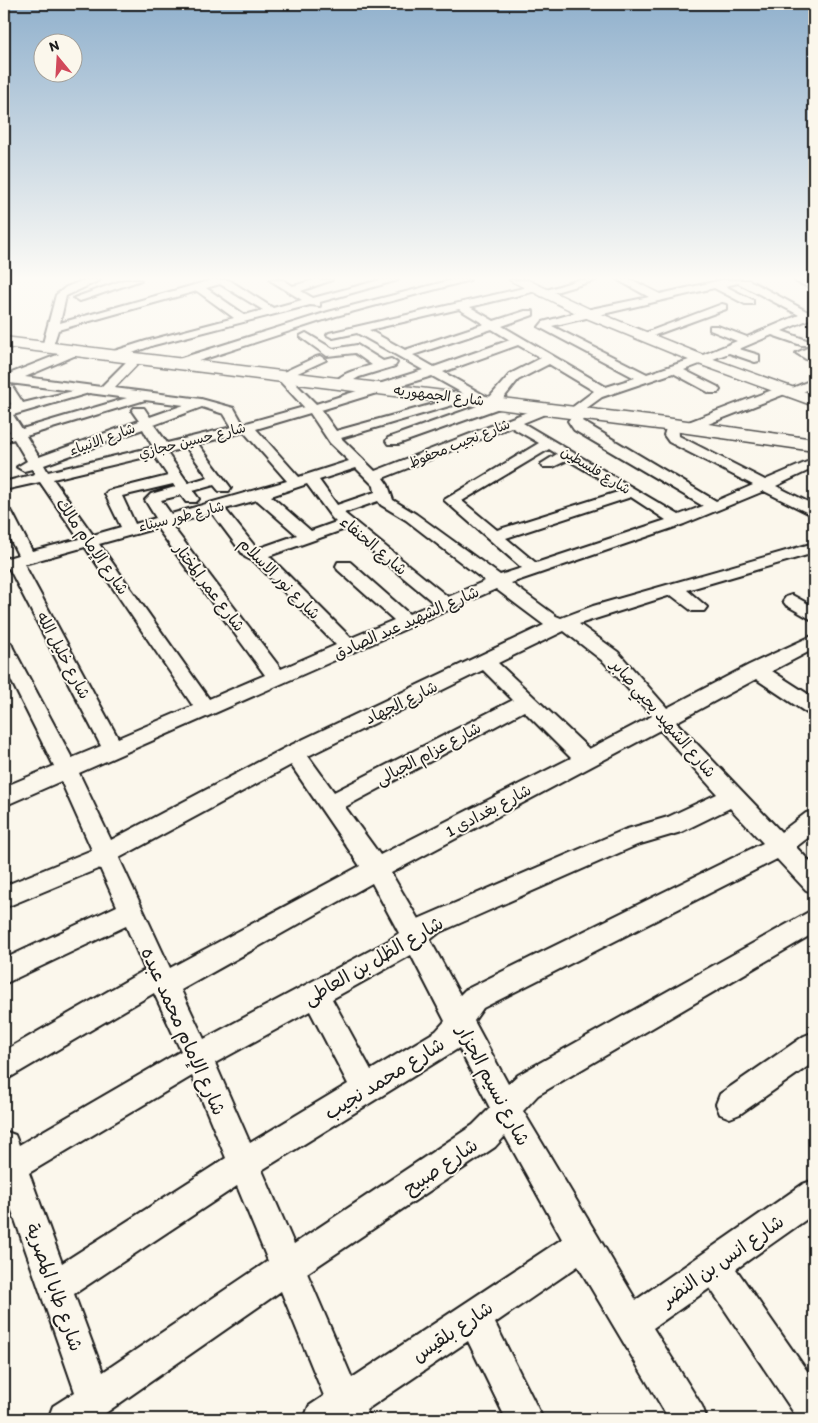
<svg xmlns="http://www.w3.org/2000/svg" width="818" height="1423" font-family="Itim,'Playpen Sans Arabic',sans-serif">
  <style>
    .lines { fill: none; stroke-linecap: round; stroke-linejoin: round }
    .street-casing { stroke: #1c1c1c; stroke-width: 4 }
    .secondary-casing { stroke: #1c1c1c; stroke-width: 3 }
    .street { fill: #fbf7ec; fill-rule: evenodd }
    .secondary { fill: #fbf7ec; fill-rule: evenodd }
    .labels { text-anchor: middle; stroke-width: 4; stroke-linejoin: round; paint-order: stroke }
    .far-street-label { font-size: 14px; fill: #1c1c1c; stroke: #fbf7ec }
    .street-label { font-size: 16px; fill: #1c1c1c; stroke: #fbf7ec }
    .near-street-label { font-size: 19px; fill: #1c1c1c; stroke: #fbf7ec }
  </style>
  <rect width="100%" height="100%" fill="#fbf7ec"/>
  <filter id="ink" filterUnits="userSpaceOnUse"><feTurbulence type="fractalNoise" baseFrequency=".02" numOctaves="2"/><feDisplacementMap in="SourceGraphic" scale="10" xChannelSelector="R" yChannelSelector="G"/><feConvolveMatrix kernelMatrix="1 2 1 2 8 2 1 2 1" color-interpolation-filters="sRGB"/></filter>
  <g filter="url(#ink)">
    <g class="lines">
      <defs>
        <g id="street">
          <path d="M84,280h16l-34,16 -6,27 152,-43h17l44,28 29,-8 -32,-20h13l10,6 21,-6h18l-31,11 12,7 67,-18h18l-78,22v4l-10,-1 -156,40 -35,13h-8v-6l35,-11 88,-23 -37,-27 -139,39 -6,19h-8l-2,-2 14,-52 10,-8zM220,284l43,26 -18,5 -39,-27z"/>
          <path d="M124,280h17l-58,20 -4,1 -5,-3z"/>
          <path d="M452,280h18l-134,36 -153,50h-8l-2,-3 2,-3 153,-48z"/>
          <path d="M578,280h18l-54,16 -5,-3z"/>
          <path d="M618,280h14l28,14 62,-14h27l59,32 6,-2v7l-32,14 27,10v4h-8l-29,-10 -33,14 20,6v6l-4,1 -26,-9 -45,17 34,17 2,3 -2,3h-8l-37,-20 -71,24 -18,13 3,3 -5,8 134,80 37,-16 -84,-43 -5,-7 4,-13h10l1,14 86,44 49,-21v9l-38,18 38,19v11l-50,-25 -80,33 -173,59 45,33 5,2 32,-12 221,-63v10l-127,37 20,17 -3,4h-12l-21,-16 -92,29 39,28 49,56 82,-43 65,-30v14l-42,22 42,27v17l-7,-2 -51,-34 -80,43 105,110 25,-19 8,-2v22l-18,14 18,19v27l-8,-3 -29,-31 -294,149 -9,13 34,63 10,-9 296,-166v24l-276,162 -15,16 113,189 167,-116 11,-4v34l-78,55 78,112v38h-16l-88,-131 -57,40 49,78 5,13h-38l-91,-153 -83,57 48,96h-37l-38,-78 -102,69 4,9h-66l5,-13 15,-10 -43,-105 -184,128h-49l5,-13 22,-14 -71,-204v-57l11,4 4,10 162,-94 -27,-58 -150,88v-30l141,-81 -19,-44 -122,58v-25l113,-53 -17,-38 -96,40v-22l88,-36 -31,-69 -57,25v-19l50,-21 -50,-100v-24l7,1 2,5 59,110 29,-12 -92,-178 -5,1v-10l14,-4 -14,-28v-20l8,5 20,39 47,-12 -39,-57 -36,8v-8l31,-8 -3,-5 -8,2 -7,-4 10,-6 -13,-22 -10,3v-8l6,-2 -6,-11v-13l7,-4 -7,-11v-17l73,-29 4,2v4l-56,24 76,10 32,-32 4,-1 6,4 -29,30 87,11 33,9 9,16 61,-17 -29,-31 41,-19 4,-1 6,4 -37,17 27,27 107,-34 -66,-37 -24,5 -6,-3 2,-2 203,-47 5,3 -1,2 -66,16 24,14 31,-10h8v4l-31,11 104,61 29,-9 -96,-51 4,-5 43,-12 63,-13zM738,283l61,32 -52,22 -29,-11h-8v4l27,11 -39,16 -51,17 -95,-48 162,-38 31,16h8v-4l-28,-14zM459,309l25,15 -79,26 -36,-20zM492,329l18,11 -76,27 -21,-12zM518,345l23,13 -31,16 -21,24 -46,-26zM549,364l45,27 -28,21 6,4 -4,5 6,9 129,76 -24,9 -156,-92 27,-11 2,-3 -7,-4 -170,66 -34,-33 132,-39 10,5 -95,34 -2,3 2,3h10l107,-38 1,-3 -4,-3 16,-20zM432,376l34,19 -130,36 -15,-21zM10,383l63,8 -50,12zM89,393l38,5 -105,31 -9,-14zM145,400l39,5 -34,12 -6,-9h-10l-2,3 7,10 -100,36 -13,-21zM202,407l22,7 8,13 -65,16 -13,-18zM310,413l20,30 19,18 -50,16 -43,-48zM511,427l28,16 -95,57 78,68 -22,7 -84,-61 -23,-14 -5,-15 -5,-7zM143,429l10,18 -105,25 -4,-7zM244,432l43,49 -116,33 -10,-14 20,-5 5,7h10l3,-3 -6,-8 21,-6 5,6h10l2,-3 -33,-44zM186,447l22,30 -20,6 -21,-30zM549,449l8,5 -16,10 2,3h10l15,-7 53,31 -124,39 -35,-29zM154,455l14,21 -60,15 -3,3 16,33 -28,8 -40,-56zM356,468l18,18 1,6 -38,13 -18,-25zM173,484l2,3 -24,7 -6,6 11,18 -21,6 -13,-28zM307,484l25,34 4,4 -25,9 -40,-35zM631,497l35,23 -130,43 -30,-25zM257,500l40,35 -40,14 -32,-40zM378,501l3,4 25,15 79,61 -37,16 -104,-84zM212,513l33,44 10,5 81,83 -55,24 -109,-143v-2zM157,528l1,1 107,146 -56,24 -110,-155zM345,529l89,74 -25,11 -59,-52h-12l-2,4 2,4 56,50 -43,18 -82,-82zM85,547l108,159 -75,32 -94,-174zM496,589l48,36 -257,122 -176,93 -32,-67zM564,631l40,31 48,54 -63,33 -91,-86zM483,670l30,30 -179,92 -26,-36zM524,711l47,47 -191,97 -35,-48zM660,730l57,64 -49,23 -44,13 -206,89 -27,-46zM291,765l69,101 -190,102 -51,-110zM730,808l33,35 -298,147 -5,5 -30,-55 10,-8 197,-87 44,-13zM372,883l27,50 -11,8 -184,98 -23,-49zM411,955l34,66 -9,10 -65,39 -39,-71zM310,1011l38,73 -98,59 -35,-80zM459,1048l31,60 -17,17 -179,119 -32,-74zM192,1076l34,82 -164,105 -33,-90zM505,1136l57,103 -210,139 -45,-105 188,-126zM237,1186l31,75 -165,111 -29,-78z"/>
          <path d="M795,280l19,2v7l-18,-7z"/>
          <path d="M722,304l4,1v4l-79,29h-8l-2,-2z"/>
          <path d="M306,333l27,16 24,-4 26,16 8,-2 6,4 -2,3 -36,11 -15,9h-8l-2,-3c9,-11 25,-14 38,-18l-17,-12 -28,3 -25,-18 -2,-2z"/>
          <path d="M814,345v7l-3,1 3,2v9l-18,-11z"/>
          <path d="M814,379v8l-23,10 -6,-3 -92,36h-10l-2,-3 2,-3 97,-37 4,-1 6,3z"/>
          <path d="M792,595l22,12v14l-28,-16 -3,-4 3,-4z"/>
          <path d="M814,1032v30l-74,52 -10,4 -10,-4 -4,-10 4,-10 84,-58z"/>
        </g>
        <g id="secondary">
          <path d="M509,280h19l66,31 114,46 106,38v11l-118,-43 -112,-46z"/>
          <path d="M4,337l669,82 141,20v12l-141,-20 -669,-84z"/>
        </g>
      </defs>
      <use href="#street" class="street-casing"/>
      <use href="#secondary" class="secondary-casing"/>
      <use href="#street" class="street"/>
      <use href="#secondary" class="secondary"/>
    </g>
  </g>
  <linearGradient id="sky" x2="0" y2="1"><stop stop-color="#91b1cd"/><stop offset="0.58" stop-color="#fdfbf6"/><stop offset="1" stop-color="#fdfbf6" stop-opacity="0"/></linearGradient>
  <rect width="818" height="480" fill="url(#sky)"/>
  <g class="labels">
    <g class="far-street-label">
      <text transform="translate(439 395) rotate(7)" y="5">شارع الجمهوريه</text>
      <text transform="translate(102 439) rotate(-20)" y="5">شارع الانبياء</text>
      <text transform="translate(192 440) rotate(-14)" y="5">شارع حسين حجازي</text>
      <text transform="translate(459 443) rotate(-22)" y="5">شارع نجيب محفوظ</text>
      <text transform="translate(596 470) rotate(31)" y="5">شارع فلسطين</text>
      <text transform="translate(181 516) rotate(-14)" y="5">شارع طور سيناء</text>
    </g>
    <g class="street-label">
      <text transform="translate(374 545) rotate(40)" y="6">شارع الحنفاء</text>
      <text transform="translate(93 546) rotate(55)" y="6">شارع الإمام مالك</text>
      <text transform="translate(280 578) rotate(45)" y="6">شارع نور الاسلام</text>
      <text transform="translate(210 587) rotate(53)" y="6">شارع عمر المختار</text>
      <text transform="translate(406 622) rotate(-24)" y="6">شارع الشهيد عبد الصادق</text>
      <text transform="translate(64 655) rotate(62)" y="6">شارع خليل الله</text>
      <text transform="translate(401 702) rotate(-26)" y="6">شارع الجهاد</text>
      <text transform="translate(664 718) rotate(49)" y="6">شارع الشهيد يحيي صابر</text>
      <text transform="translate(428 753) rotate(-28)" y="6">شارع عزام الجبالى</text>
      <text transform="translate(488 810) rotate(-28)" y="6">شارع بغدادى 1</text>
    </g>
    <g class="near-street-label">
      <text transform="translate(373 960) rotate(-30)" y="7">شارع الظل بن العاطى</text>
      <text transform="translate(184 1031) rotate(66)" y="7">شارع الإمام محمد عبده</text>
      <text transform="translate(384 1078) rotate(-32)" y="7">شارع محمد نجيب</text>
      <text transform="translate(494 1085) rotate(62)" y="7">شارع نسيم الجزار</text>
      <text transform="translate(440 1166) rotate(-34)" y="7">شارع صبيح</text>
      <text transform="translate(722 1260) rotate(-35)" y="7">شارع انس بن النضر</text>
      <text transform="translate(55 1287) rotate(70)" y="7">شارع طابا المصرية</text>
      <text transform="translate(452 1331) rotate(-34)" y="7">شارع بلقيس</text>
    </g>
  </g>
  <rect width="818" height="1423" fill="none" stroke="#fbf7ec" stroke-width="20"/>
  <rect x="10" y="10" width="798" height="1403" fill="none" stroke="#1c1c1c" stroke-width="2" filter="url(#ink)"/>
  <g transform="translate(58 58) rotate(342)"><circle r="24" fill="#fbf7ec" stroke="#a29f99"/>
  <path d="M0-4L9 19L0 12L-9 19Z" fill="#d1495b"/>
  <text y="-8" font-size="14" font-weight="bold" text-anchor="middle" fill="#1c1c1c">N</text>
  </g>
</svg>
